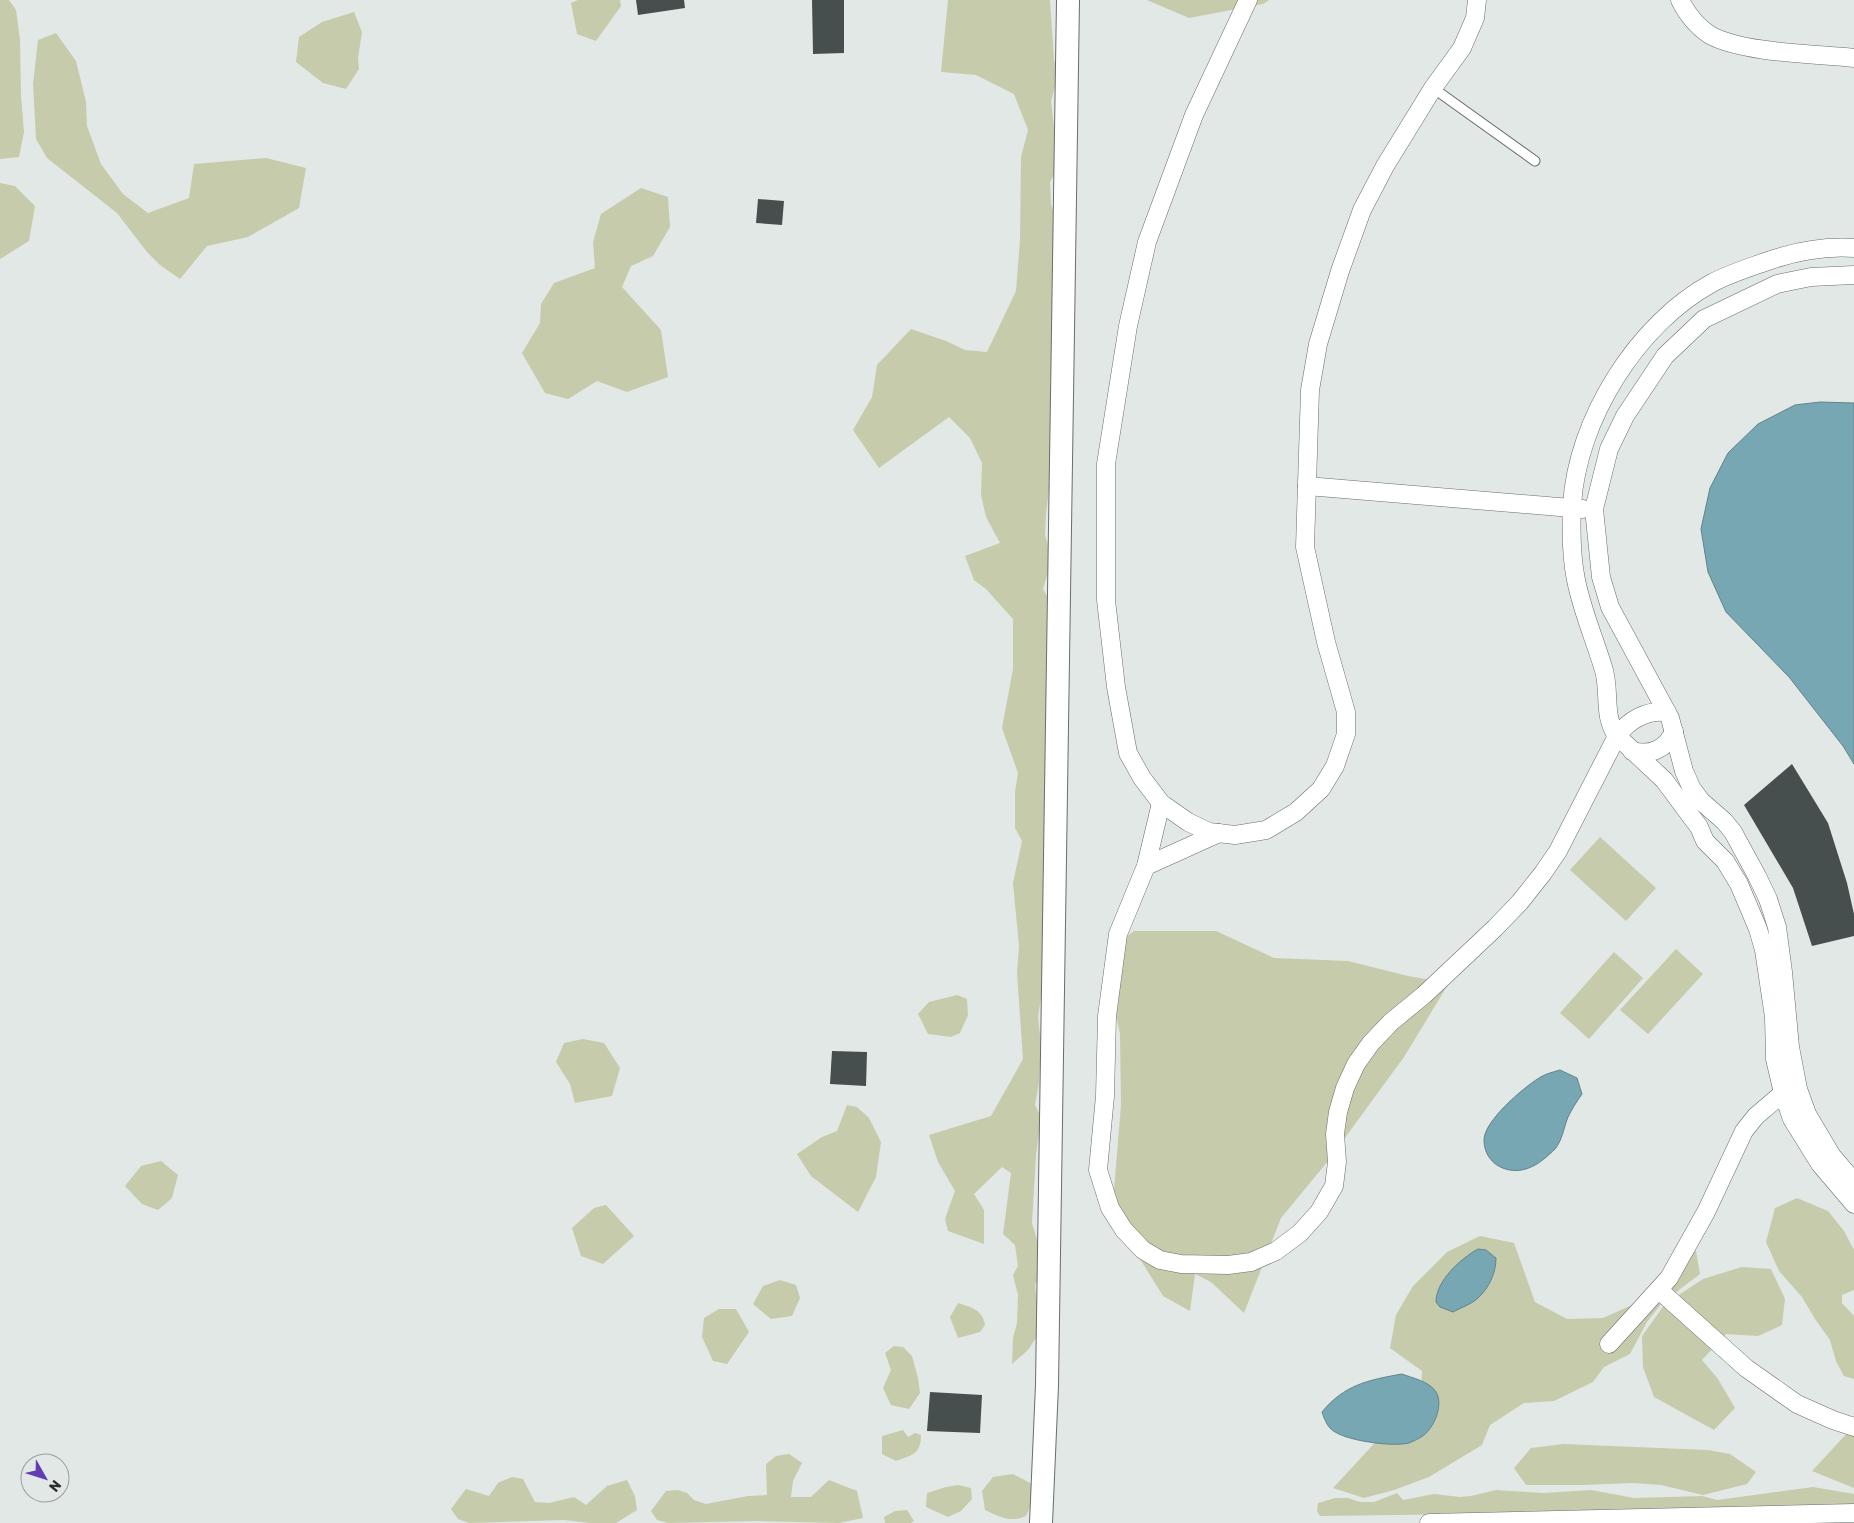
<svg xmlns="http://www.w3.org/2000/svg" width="1854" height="1523" font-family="Rubik,sans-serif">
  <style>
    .green { fill: #c6cbac }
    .water { fill: #78a7b4; stroke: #61838c }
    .building { fill: #474e4e }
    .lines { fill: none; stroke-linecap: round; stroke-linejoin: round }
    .service-casing { stroke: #676e6b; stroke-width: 11 }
    .minor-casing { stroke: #676e6b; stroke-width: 19 }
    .tertiary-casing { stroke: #676e6b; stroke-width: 24 }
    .service { stroke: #fff; stroke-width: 9 }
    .minor { stroke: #fff; stroke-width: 18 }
    .tertiary { stroke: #fff; stroke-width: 22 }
  </style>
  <rect width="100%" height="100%" fill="#e2e8e5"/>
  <g class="green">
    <path d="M0,0h9l7,10 4,30 1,56 3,36 -5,25 -19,2z"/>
    <path d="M578,0h42l1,6 -25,35 -19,-7 -6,-31z"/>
    <path d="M948,0h102l4,60 5,13 -8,28 3,26 1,46 -5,9 1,22 3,10 2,26 -4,39v85l-2,20 1,89 -5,41 -1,21 7,24 -9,30 7,12 -8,391 -4,24 3,29 -2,38 -4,22 6,12 -5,38 -4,68 10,33 -1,17 -6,12 5,47 -12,18 -16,14 1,-26 4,-15 1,-28 -5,-20 5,-9 -3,-21 -12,-11 8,-61 -9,-6 -28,27 10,16v34l-36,-13 -3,-12 10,-28 -17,-29 -9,-27 62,-19 32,-57 -6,-86 2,-27 -6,-63 9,-42 -7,-13v-36l3,-19 -16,-45 11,-59v-50l-27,-30 -12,-9 -9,-24 35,-13 -14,-26 -5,-22 1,-32 -12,-25 -21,-21 -70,51 -26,-38 19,-33 5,-32 34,-36 35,12 19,9 22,2 29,-61 4,-51 1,-83 7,-27 -14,-36 -38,-19 -35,-3z"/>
    <path d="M1147,0h122l-6,4 -74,14z"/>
    <path d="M354,12l8,20 -4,26 1,11 -13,20 -23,-6 -27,-21 3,-25 23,-15z"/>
    <path d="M56,33l20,28 10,41 1,24 14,38 22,30 25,19 41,-15 5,-34 72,-6 40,10 -7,40 -51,29 -41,9 -27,33 -20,-14 -13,-13 -30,-39 -70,-55 -11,-19 -3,-55 5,-44z"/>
    <path d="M0,183l15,3 20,20 -6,35 -29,18z"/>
    <path d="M641,188l27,9 2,30 -17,29 -22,10 -9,21 39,43 7,47 -41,15 -30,-11 -29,18 -23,-6 -23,-40 18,-30 1,-19 13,-21 41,-15 -2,-26 8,-28z"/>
    <path d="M1600,837l56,51 -30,33 -56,-51z"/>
    <path d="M1134,931h82l58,27 74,3 60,15 41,7 -45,74 -76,104 -47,57 -37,95 -33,-31 -16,-8 -5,37 -27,-15 -51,-82 9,-109 -1,-71 -9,-43 3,-45z"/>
    <path d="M1676,949l27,25 -55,60 -28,-24z"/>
    <path d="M1614,952l29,26 -54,61 -29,-26z"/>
    <path d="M957,995l10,4 1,16 -8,18 -9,4 -23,-3 -10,-20 11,-12z"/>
    <path d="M583,1039l21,4 16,25 -8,28 -37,7 -5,-19 -14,-22 8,-19z"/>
    <path d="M847,1105l10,2 12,11 12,24 -5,35 -18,35 -47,-36 -14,-22 25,-17 15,-6z"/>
    <path d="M161,1161l17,14 -6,23 -14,12 -16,-6 -17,-18 16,-20z"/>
    <path d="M1797,1198l31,13 16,20 10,19v40l-12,5v8l12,13v63l-10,-3 -8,-15 -6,-21 -15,-21 -13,-22 -23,-26 -13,-29 9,-34z"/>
    <path d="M606,1205l28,31 -31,28 -22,-8 -9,-28 22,-20z"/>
    <path d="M1480,1236l34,7 21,59 32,17 36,-1 29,-13 18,-16 18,-21 28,-17 4,23 -38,29 -15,19 -17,32 -26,13 -11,15 -39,19 -30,2 -34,22 -8,20 -53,32 -35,13 -30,8 -31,-10 88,-95 1,-22 -32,-23 6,-33 17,-29 34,-34z"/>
    <path d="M1742,1267l29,2 14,30 -3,26 -24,11 -32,-2 -24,26 16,19 17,29 -21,22 -60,-33 -11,-30 -1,-31 23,-32 38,-25z"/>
    <path d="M780,1280l16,5 4,13 -8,18 -21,3 -18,-15 10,-18z"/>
    <path d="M958,1303c13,4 25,7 27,22l-5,7 -22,6 -8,-21z"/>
    <path d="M719,1309h17l13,23 -22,32 -14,-3 -11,-24 2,-19z"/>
    <path d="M894,1346l9,1 9,9 6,22 2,15 -11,16 -18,-4 -8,-17 8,-18 -6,-17z"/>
    <path d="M1852,1428l2,1v59l-42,-17z"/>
    <path d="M903,1430l5,7 7,-4 6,2c0,19 -9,20 -25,26l-14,-7v-18z"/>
    <path d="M1563,1444l145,6 22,4 26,18 -9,12 -44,11 -42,-10 -29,-2 -50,2h-56l-12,-17 17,-20z"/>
    <path d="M789,1454l13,9 -9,18 -2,16h20l18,-17 28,11 6,27 -24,5 -83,-2 -88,2 -11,-3 -6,-9 15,-20 12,-1 9,3 7,7 12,4 42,-8 19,-1 -1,-31 10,-8z"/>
    <path d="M1013,1474l19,10 -1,21 -5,11c-16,7 -26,1 -41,-6l-3,-19 11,-14z"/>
    <path d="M512,1477l11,2 12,23 14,1 25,-6 12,8 21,-19 20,-6 8,16 2,14 -21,13h-26l-26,-3 -95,3 -11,-4 -7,-10 15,-20 23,7 9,-13z"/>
    <path d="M958,1485l13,3 1,11 -11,12 -13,6 -22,-10 1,-14 19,-6z"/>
    <path d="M1813,1487l41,7v15l-534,7 -3,-5 1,-8 17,-5h13l12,4h14l23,-9 6,7 31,-6 26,3 11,-1 25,-6 47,3 48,-3 43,8 68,-2 15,4z"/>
    <path d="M907,1510l7,11 -3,2h-26l-1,-6 11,-6z"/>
  </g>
  <g class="water">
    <path d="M1820,402l34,1v361l-11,-18 -54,-69 -63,-65 -18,-40 -7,-43 9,-41 18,-35 30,-29 37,-19z"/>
    <path d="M1560,1070l17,8 5,16c-5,7 -10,15 -14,23 -4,10 -6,24 -13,32 -6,6 -16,15 -24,18 -21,10 -47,-2 -47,-27 0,-19 39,-52 55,-62 6,-4 14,-6 21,-8z"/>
    <path d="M1478,1249l8,1 10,8c0,15 -7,30 -18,40 -6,6 -18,10 -25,14l-13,-5 -4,-5c0,-21 24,-43 42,-53z"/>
    <path d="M1402,1374c10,4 27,7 34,18 7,11 0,30 -8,39 -3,5 -14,10 -19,12 -16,4 -58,-2 -72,-10 -9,-4 -12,-12 -15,-21 22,-27 46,-32 80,-38z"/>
  </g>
  <g class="building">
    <path d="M636,0h48l1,8 -47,7z"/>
    <path d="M812,0h32v53l-31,1z"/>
    <path d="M758,199l26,2 -2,24 -26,-2z"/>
    <path d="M1792,764l36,59 19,60 7,31v22l-42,10 -19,-58 -49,-83z"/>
    <path d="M832,1051l35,1 -1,34 -36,-2z"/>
    <path d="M930,1392l52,3 -2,38 -53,-2z"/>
  </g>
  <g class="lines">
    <defs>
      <path id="service" d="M1433,88l102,73"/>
      <g id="minor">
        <path d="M1248,0l-54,115 -47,127 -19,84 -22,138v136l10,87 12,66 14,25 19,25 27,19 21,10 26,3 31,-5 30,-18 25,-23 14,-23 11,-32v-22l-20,-70 -21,-95 5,-157 8,-46 22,-73 22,-61 23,-44 48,-78 29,-40 13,-30 2,-18"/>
        <path d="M1680,0c7,14 16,26 30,35 32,18 106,19 144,23"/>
        <path d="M1854,248c-30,-2 -61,4 -89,14 -17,6 -36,12 -53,21 -75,41 -135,137 -140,222 -1,24 -1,51 4,75 6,30 18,58 27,87 8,23 -1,48 14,69l47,44 35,47 6,14 20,20 14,23 19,45 6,21 10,67 1,42 8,34 9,26 28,45 34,40"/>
        <path d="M1854,275l-43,2 -34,7 -73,35 -39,37 -40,60 -16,33 -15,60 7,68 9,30 60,111 14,53 8,18 9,12 23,20 9,11 24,44 11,23 9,28 6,45 7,75 8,42 9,25 25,42 22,26"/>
        <path d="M1307,486l276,23"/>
        <path d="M1632,751c18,5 35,-2 42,-20"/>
        <path d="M1161,803l-15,63 -28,68 -11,82 -2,80 -7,74 12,38 14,22 19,20 17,10 21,4 47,1 23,-3 25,-11 24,-18 19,-21 15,-26 3,-24 -2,-28 3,-22 7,-24 11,-24 15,-21 20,-21 33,-27 71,-67 25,-26 23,-29 15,-22 59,-115c12,-16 29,-26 50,-24"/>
        <path d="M1146,866l73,-33"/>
        <path d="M1659,1290l87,78 51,36 36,16 21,7"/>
        <path d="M1609,1344l60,-66 37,-66 38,-81 12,-15 27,-23 9,-2"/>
        <path d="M1429,1523l425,-10"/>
      </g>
      <path id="tertiary" d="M1041,1523l6,-138 21,-1385"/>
    </defs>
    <use href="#service" class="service-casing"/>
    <use href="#minor" class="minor-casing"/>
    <use href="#tertiary" class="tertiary-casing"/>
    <use href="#service" class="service"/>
    <use href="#minor" class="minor"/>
    <use href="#tertiary" class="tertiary"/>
  </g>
  <g transform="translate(45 1478) rotate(129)"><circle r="24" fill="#e2e8e5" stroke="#999e9b"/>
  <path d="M0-4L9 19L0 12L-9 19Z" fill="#613cb5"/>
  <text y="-8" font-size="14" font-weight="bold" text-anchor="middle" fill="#2b2e2d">N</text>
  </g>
</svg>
